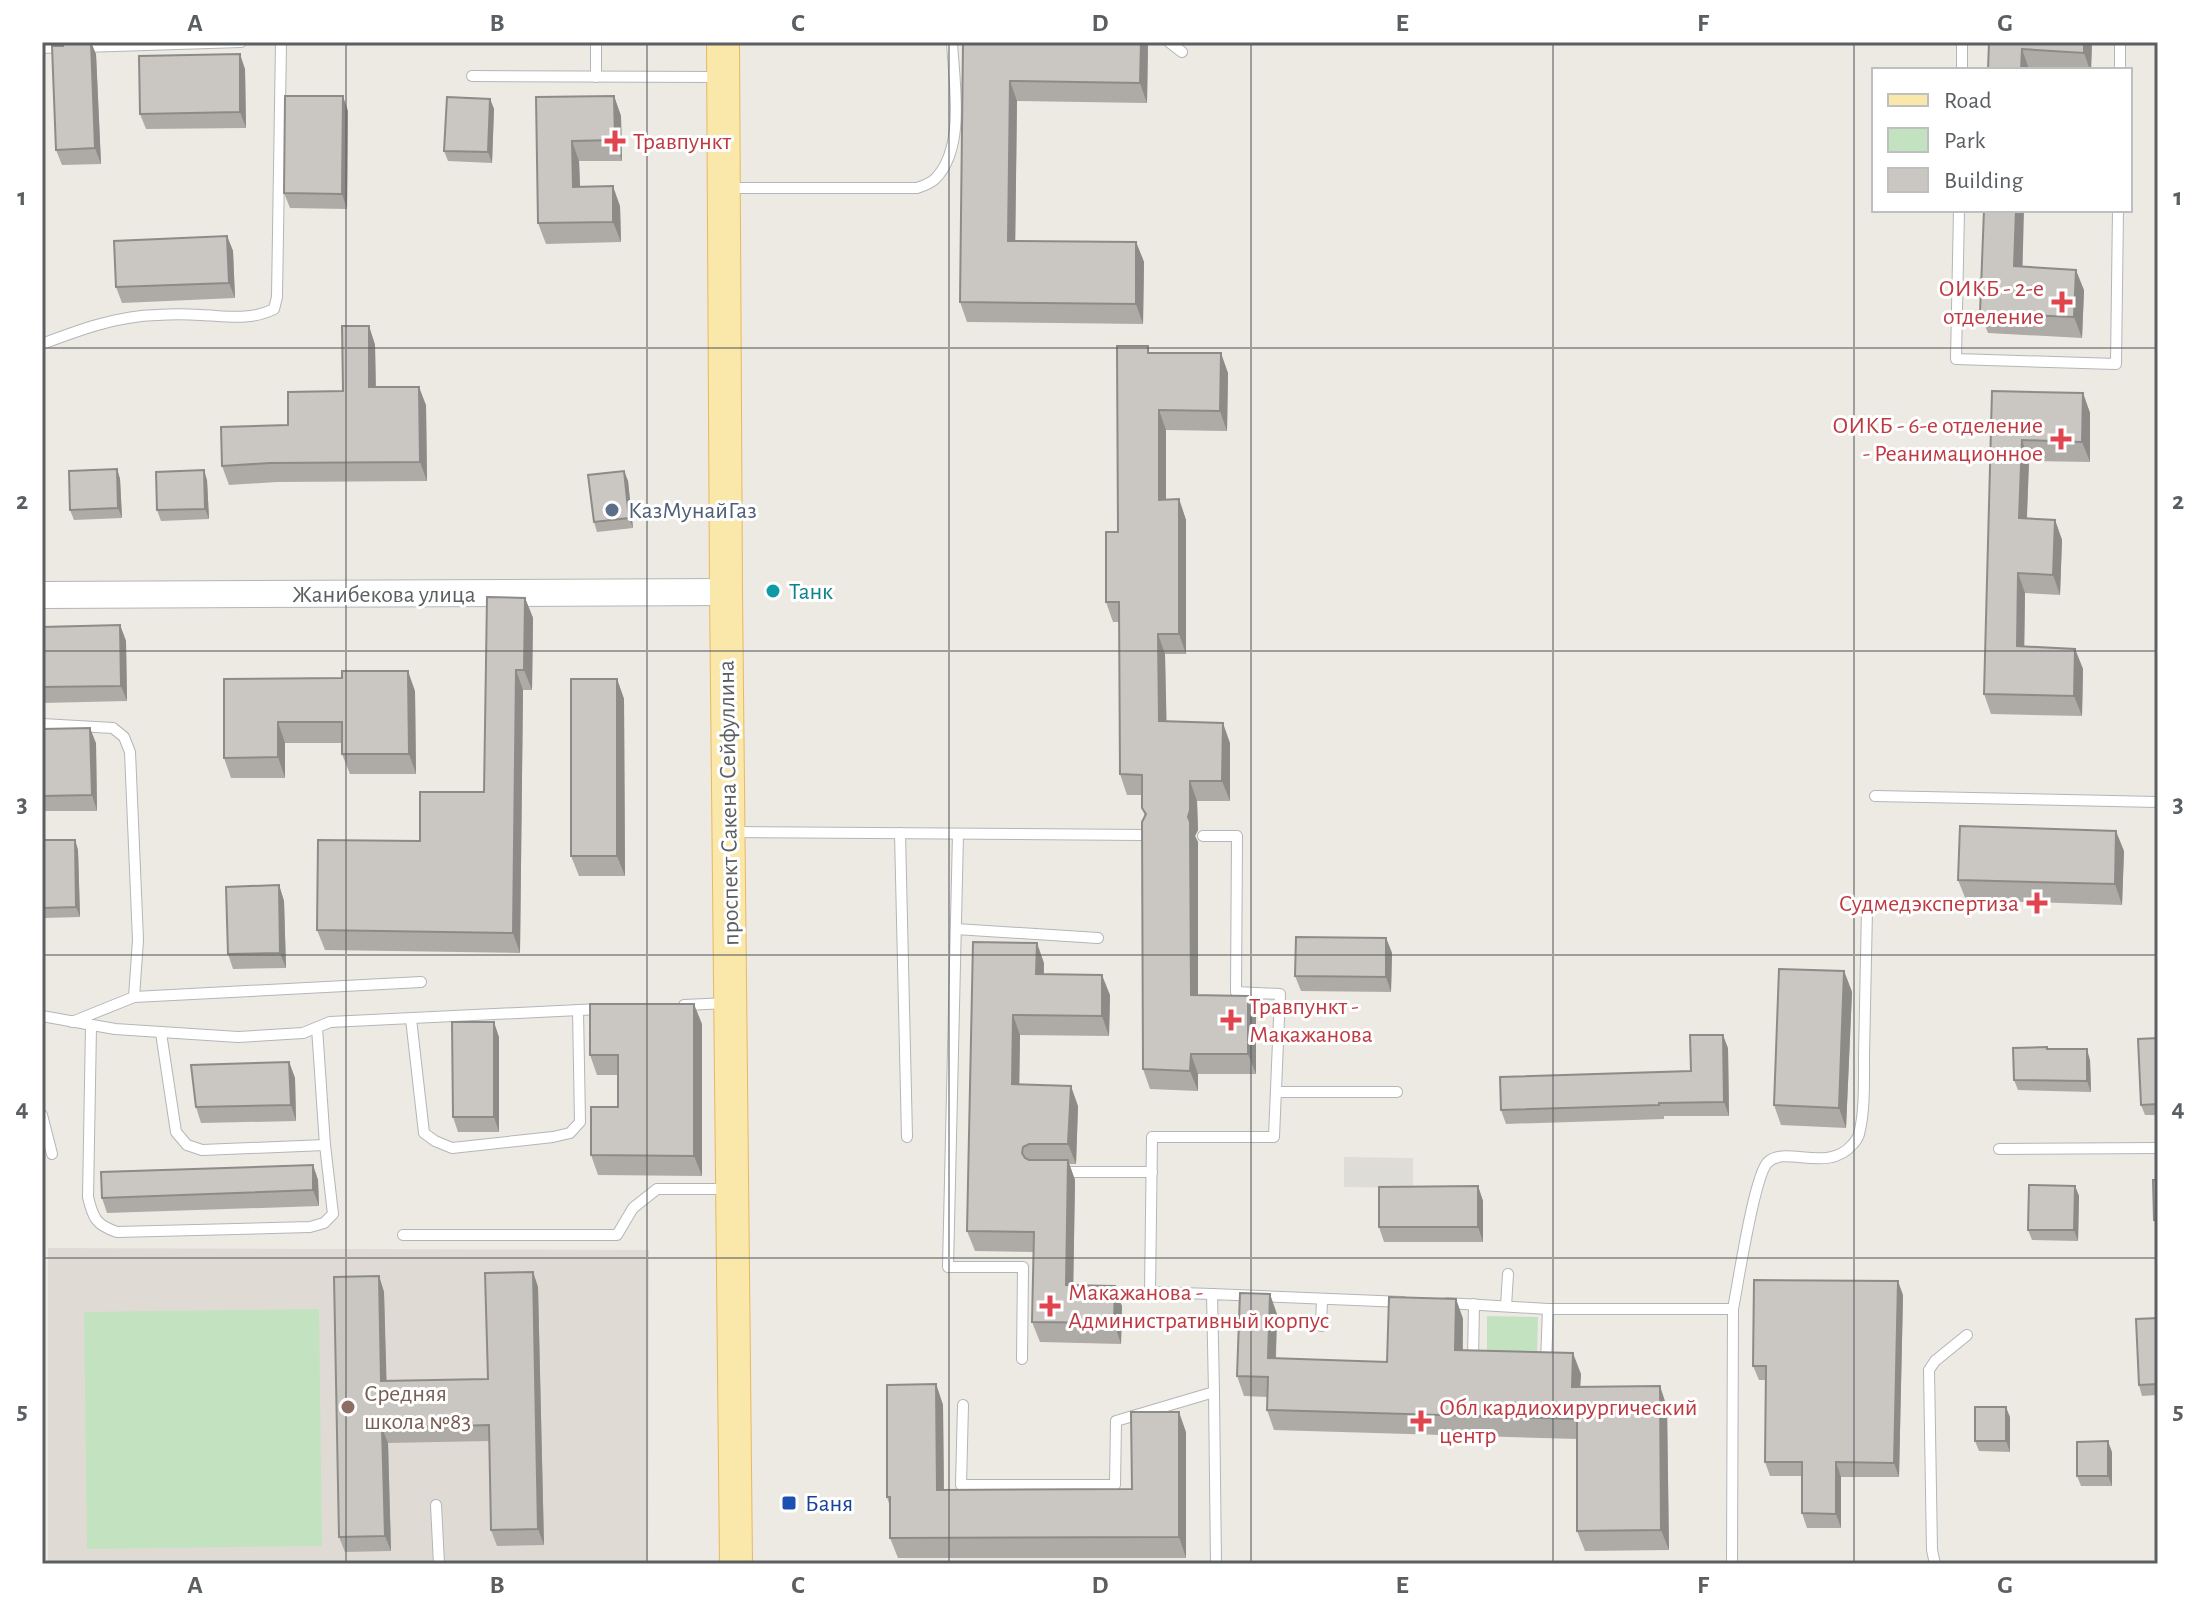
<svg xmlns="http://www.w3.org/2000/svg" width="2200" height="1606" font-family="'Alegreya Sans',sans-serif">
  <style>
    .industrial { fill: #dedcd7 }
    .education { fill: #dfdbd4 }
    .green { fill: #c3e3c0 }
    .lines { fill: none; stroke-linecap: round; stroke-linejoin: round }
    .service-casing { stroke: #b3b6b9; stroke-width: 12 }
    .tertiary-casing { stroke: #b3b6b9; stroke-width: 28 }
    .primary-casing { stroke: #e9b860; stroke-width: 34 }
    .service { stroke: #fff; stroke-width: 10 }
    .tertiary { stroke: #fff; stroke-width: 26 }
    .primary { stroke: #fae7aa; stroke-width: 32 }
    .wall { fill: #aeaba7 }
    .shaded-wall { fill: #8d8b88 }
    .building { fill: #cac7c2; stroke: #8d8b88; stroke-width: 2 }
    .grid { fill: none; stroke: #5b5f62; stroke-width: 2; stroke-opacity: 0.55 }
    .health-dot { fill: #e0444e; stroke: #fff; stroke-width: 3 }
    .service-dot { fill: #5c6f8a; stroke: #fff; stroke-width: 3 }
    .culture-dot { fill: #0f9aa8; stroke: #fff; stroke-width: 3 }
    .education-dot { fill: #8d6e63; stroke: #fff; stroke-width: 3 }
    .transit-dot { fill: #1a4fb4; stroke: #fff; stroke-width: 3 }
    .labels { text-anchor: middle; stroke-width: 6; stroke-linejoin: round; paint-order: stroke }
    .health-label { font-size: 24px; fill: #be3a42; stroke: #fff; text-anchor: start }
    .service-label { font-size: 24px; fill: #4e5e75; stroke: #fff; text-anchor: start }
    .culture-label { font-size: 24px; fill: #0d838f; stroke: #fff; text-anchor: start }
    .street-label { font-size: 24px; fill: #5b5f62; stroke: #fff }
    .education-label { font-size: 24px; fill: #785e54; stroke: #fff; text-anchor: start }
    .transit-label { font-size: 24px; fill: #164399; stroke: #fff; text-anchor: start }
    .neatline { fill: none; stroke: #5b5f62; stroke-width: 3 }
    .grid-label { font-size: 26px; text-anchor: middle; font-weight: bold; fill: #5b5f62 }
  </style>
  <rect width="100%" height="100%" fill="#edeae3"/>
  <path class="industrial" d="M1344,1157l69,1v30l-69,-1z"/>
  <path class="education" d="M48,1248l601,2 -1,314h-600z"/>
  <g class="green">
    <path d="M319,1309l3,237 -235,3 -3,-237z"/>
    <path d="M1487,1316l51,1 -1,38h-50z"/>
  </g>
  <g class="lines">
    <defs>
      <g id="service">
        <path d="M1169,42l13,10"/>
        <path d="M83,47l158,-5"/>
        <path d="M42,48l21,-1"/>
        <path d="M1962,70v-28"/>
        <path d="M2120,70v-28"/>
        <path d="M472,76l246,1"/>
        <path d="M596,77v-35"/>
        <path d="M726,188h191c6,-2 14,-5 18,-9 31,-31 19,-97 17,-137"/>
        <path d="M1959,210l-3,149 160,5 2,-154"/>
        <path d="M42,344c37,-14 75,-28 115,-29 14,-1 29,-1 44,0 25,1 49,6 73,-6l3,-12 4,-255"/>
        <path d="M42,724l71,4 11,9 6,15 8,188 -4,57"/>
        <path d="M1875,796l283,6"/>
        <path d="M734,832l411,3"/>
        <path d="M900,833l7,304"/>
        <path d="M958,834l-10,433h75l-1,92"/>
        <path d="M1203,836h34l-1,156 44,2 -6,143h-122l-2,155 62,2"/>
        <path d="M956,929l142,9"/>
        <path d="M684,1005l44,-2"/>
        <path d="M42,1016l73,13 123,8 65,-4 27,-11 270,-13"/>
        <path d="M411,1019l13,114 11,8 17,7 101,-11 17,-4 10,-11 -2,-112"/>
        <path d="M72,1022l62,-25 287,-15"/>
        <path d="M91,1026l-3,171c5,21 8,28 29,35l193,-5 14,-4 9,-9 -8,-69 -8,-117"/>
        <path d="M161,1033l15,99 11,13 15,5 123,-5"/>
        <path d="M1276,1092h121"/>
        <path d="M42,1115l10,39"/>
        <path d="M1999,1149l159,-1"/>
        <path d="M1059,1172h93"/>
        <path d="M403,1235h214l16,-27 24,-19h71"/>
        <path d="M1447,1303l101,6h185l-1,255"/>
        <path d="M1474,1304l-1,56h2"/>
        <path d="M1506,1306l2,-32"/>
        <path d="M1733,1309c5,-25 21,-134 35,-147 18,-17 60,12 85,-18 2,-2 6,-8 6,-10 6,-22 5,-56 5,-79 1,-49 2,-97 3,-146"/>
        <path d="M1321,1326l1,-27"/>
        <path d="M1543,1363h3l2,-54"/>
        <path d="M1214,1392l2,172"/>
        <path d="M963,1405l-2,80h154l1,-64 98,-29 -2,-98 191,8"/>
        <path d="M436,1505l3,59"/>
        <path d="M1935,1564l-3,-14 -3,-180 6,-9 32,-26"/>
      </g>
      <path id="tertiary" d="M42,595l684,-3"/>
      <path id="primary" d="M723,42l3,550 10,972"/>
    </defs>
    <use href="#service" class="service-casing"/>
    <use href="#tertiary" class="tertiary-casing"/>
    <use href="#primary" class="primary-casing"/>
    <use href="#service" class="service"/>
    <use href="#tertiary" class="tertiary"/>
    <use href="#primary" class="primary"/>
  </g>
  <g class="wall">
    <path d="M963,42h185l-1,61 -130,-2 -2,140 121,1 8,20 -1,62 -176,-2 -7,-20z"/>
    <path d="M1989,42h103l-1,28 -62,-1z"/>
    <path d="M96,54l5,110 -39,1 -6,-15z"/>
    <path d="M245,69l1,59 -100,1 -6,-15z"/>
    <path d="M614,96l7,20 1,45h-43l1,26 40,19 1,36 -75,2 -8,-21 -2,-126z"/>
    <path d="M490,99l4,10 -2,54 -44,-2 -4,-10z"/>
    <path d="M348,111l-1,98 -57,-1 -6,-15z"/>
    <path d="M227,236l6,15 2,47 -113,5 -6,-16z"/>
    <path d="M2022,267l62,23 -2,48 -94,-5 -8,-20z"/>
    <path d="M369,326l6,19 1,42 50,18 1,76 -150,1 -48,3 -7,-19 121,-75z"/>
    <path d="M1151,353l77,20 -1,58 -61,-1v70l13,-1 7,21v134h-21l1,67 64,22v58h-33l1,29 -3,6 3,6v153l58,21v58h-58v17l-48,-2 -7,-20 2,-253 -3,-8v-13h-15l-7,-21 -1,-152h-6l-7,-20z"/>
    <path d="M1992,391l91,2 7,20v49l-61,-1 -2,57 28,2 7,20 -2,55 -35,-2 -1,53 51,3 8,20 -1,47 -91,-2 -7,-20z"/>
    <path d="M117,469l3,10 2,39 -48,2 -4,-10z"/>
    <path d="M624,471l4,10 5,47 -36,4 -3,-10z"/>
    <path d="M207,480l2,39 -48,2 -4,-11z"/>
    <path d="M525,598l8,20 -1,72h-9l-3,263 -195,-3 -8,-20 103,-89 64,-49z"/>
    <path d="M120,625l6,16 1,60 -85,2v-76z"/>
    <path d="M224,679l191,12 1,83h-66l-8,-20v-11h-57v35h-54l-7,-20z"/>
    <path d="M617,679l7,20 1,177h-46l-8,-20z"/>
    <path d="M42,729l54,14 1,68h-52l-3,-8z"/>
    <path d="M42,840h33l3,10 2,67 -36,1 -2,-6z"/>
    <path d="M2124,851l-2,54 -156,-5 -8,-20z"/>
    <path d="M279,885l5,16 2,67 -53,1 -5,-15z"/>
    <path d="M1386,938l6,15 -1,39 -90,-1 -6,-15z"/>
    <path d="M973,942l71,21v11l66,21 -1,41 -89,-1 -1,49 59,22 -2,58h-7l6,16 -2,105 49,21 -1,38 -81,-2 -8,-20 2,-70 -59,-1 -8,-20z"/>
    <path d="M1844,971l8,21 -6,136 -65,-3 -7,-20z"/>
    <path d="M702,1024v152l-104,-1 -7,-20 27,-48v-32h-21l-7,-20z"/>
    <path d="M499,1037v95h-41l-5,-15z"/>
    <path d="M2158,1038v77h-13l-4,-10z"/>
    <path d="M1728,1048l1,68h-65v3l-158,5 -5,-14 190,-39z"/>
    <path d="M2090,1060l1,32 -73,-2 -4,-10z"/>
    <path d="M289,1062l6,16 1,43 -95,2 -5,-16z"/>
    <path d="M313,1165l5,15 1,26 -212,7 -5,-15z"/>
    <path d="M2158,1180v51l-4,-11z"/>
    <path d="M1478,1186l5,15v41h-99l-5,-15z"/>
    <path d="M2075,1186l4,10 -1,45 -46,-1 -4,-10z"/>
    <path d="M533,1272l5,15 6,258 -47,1 -6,-16 -2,-89 -101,2 3,108 -46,1 -6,-15 40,-261 5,16 2,89 102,-2z"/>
    <path d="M1903,1295l-4,182h-58v51h-34l-5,-15v-37h-32l-5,-14v-82h-6l-6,-14z"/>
    <path d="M1456,1299l7,20v31l118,24 -1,13 87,20 2,143 -84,1 -8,-20v-92l-303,-9 -7,-20v-13l-23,-1 -7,-20 40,-62 -1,44 111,4z"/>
    <path d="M2158,1318v77l-16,1 -3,-11z"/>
    <path d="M936,1384l7,21 1,85 188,-1 54,-57v126h-288l-8,-20v-31l-3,-10z"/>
    <path d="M2010,1417v35l-31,-1 -4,-10z"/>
    <path d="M2112,1452v34h-31l-4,-10z"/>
  </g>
  <g class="shaded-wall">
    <path d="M91,42l5,12 5,110 -6,-16z"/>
    <path d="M1141,42h7l-1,61 -7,-20z"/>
    <path d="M2084,42h8l-1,28h-1l-6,-17z"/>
    <path d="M2022,49l7,20v1h-8z"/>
    <path d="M240,54l5,15 1,59 -6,-16z"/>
    <path d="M1010,81l7,20 -2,160 -7,-20z"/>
    <path d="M343,96l5,15 -1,98 -5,-15z"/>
    <path d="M614,96l7,20 1,45 -7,-21z"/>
    <path d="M490,99l4,10 -2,54 -4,-11z"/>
    <path d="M572,141l7,20 2,46 -8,-20z"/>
    <path d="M613,186l7,20 1,36 -8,-20z"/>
    <path d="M2016,210h8l-2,76 -8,-20z"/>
    <path d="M227,236l6,15 2,47 -6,-15z"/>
    <path d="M1136,242l8,20 -1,62 -7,-20z"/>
    <path d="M2076,270l8,20 -2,48 -8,-21z"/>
    <path d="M369,326l6,19 1,61 -7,-19z"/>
    <path d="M1221,353l7,20 -1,58 -7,-20z"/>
    <path d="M419,387l7,18 1,76 -7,-19z"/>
    <path d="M2083,393l7,20v49l-8,-20z"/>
    <path d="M1159,410l7,20v90l-7,-20z"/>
    <path d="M2022,440l7,21 -3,77 -7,-20z"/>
    <path d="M117,469l3,10 2,39 -4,-10z"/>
    <path d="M204,470l3,10 2,39 -4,-10z"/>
    <path d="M624,471l4,10 5,47 -4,-10z"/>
    <path d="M1179,499l7,21v134l-7,-20z"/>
    <path d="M2055,520l7,20 -2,55 -7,-20z"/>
    <path d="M2018,573l7,20 -1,73 -7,-20z"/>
    <path d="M525,598l8,20 -1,72 -8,-20z"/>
    <path d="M120,625l6,16 1,60 -6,-15z"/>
    <path d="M1158,634l7,20 2,87 -8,-20z"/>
    <path d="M2075,649l8,20 -1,47 -8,-20z"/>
    <path d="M516,670l7,20 -3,263 -7,-20z"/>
    <path d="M408,671l7,20 1,83 -7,-20z"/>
    <path d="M617,679l7,20 1,177 -8,-20z"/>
    <path d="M278,722l7,21v35l-7,-21z"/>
    <path d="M1223,723l7,20v58l-8,-20z"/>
    <path d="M90,728l6,15 1,68 -5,-16z"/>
    <path d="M1190,781l7,20 1,29 -3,6 3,6v173l-7,-20 -3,-178z"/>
    <path d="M2116,831l8,20 -2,54 -7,-21z"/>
    <path d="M75,840l3,10 2,67 -4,-10z"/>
    <path d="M279,885l5,16 2,67 -6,-15z"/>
    <path d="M1386,938l6,15 -1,39 -5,-15z"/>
    <path d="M1037,943l7,20 -1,31 -7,-20z"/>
    <path d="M1844,971l8,21 -6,136 -7,-20z"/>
    <path d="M1102,975l8,20 -1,41 -7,-20z"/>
    <path d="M1248,996l8,20v58l-8,-20z"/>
    <path d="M694,1004l8,20v152l-8,-20z"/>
    <path d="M1013,1015l7,20 -1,69 -7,-20z"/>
    <path d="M494,1022l5,15v95l-5,-15z"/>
    <path d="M1723,1035l5,13 1,68 -5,-14z"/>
    <path d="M2087,1049l3,11 1,32 -4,-11z"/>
    <path d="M1191,1054l7,20v17l-8,-20z"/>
    <path d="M289,1062l6,16 1,43 -5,-16z"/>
    <path d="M1071,1086l7,20 -2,58 -8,-20z"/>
    <path d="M1068,1160l7,20 -2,125 -7,-20z"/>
    <path d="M313,1165l5,15 1,26 -6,-16z"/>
    <path d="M1478,1186l5,15v41l-5,-15z"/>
    <path d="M2075,1186l4,10 -1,45 -4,-11z"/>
    <path d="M533,1272l5,15 6,258 -6,-16z"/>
    <path d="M379,1276l5,16 3,104 -6,-15z"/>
    <path d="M1898,1281l5,14 -4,182 -5,-14z"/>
    <path d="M1115,1286l7,20 -1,38 -7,-21z"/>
    <path d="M1270,1294l7,20 -2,64 -7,-20z"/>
    <path d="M1456,1299l7,20 -1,51 -7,-20z"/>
    <path d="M1573,1353l8,21 -2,33 -7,-20z"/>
    <path d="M936,1384l7,21 1,105 -7,-20z"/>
    <path d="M1660,1386l7,21 2,143 -8,-20z"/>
    <path d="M2006,1407l4,10v35l-4,-11z"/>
    <path d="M1179,1412l7,20v126l-7,-21z"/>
    <path d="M382,1428l6,15 3,108 -6,-15z"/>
    <path d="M2108,1441l4,11v34l-4,-10z"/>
    <path d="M1836,1462l5,15v51l-5,-14z"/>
  </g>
  <g class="building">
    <path d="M63,42h28l4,106 -39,2 -4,-104h11z"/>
    <path d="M963,42h178l-1,41 -130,-2 -2,160 128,1v62l-176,-2z"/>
    <path d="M1989,42h95v11l-62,-4 -1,21h-33z"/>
    <path d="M240,54v58l-100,2 -1,-58z"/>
    <path d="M285,96h58l-1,98 -58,-1z"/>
    <path d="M614,96l1,44 -43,1 1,46 40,-1v36l-75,1 -2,-126z"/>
    <path d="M447,97l43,2 -2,53 -44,-1z"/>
    <path d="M1984,210h32l-2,56 62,4 -2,47 -94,-4z"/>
    <path d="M227,236l2,47 -113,4 -2,-46z"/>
    <path d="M342,326h27v61h50l1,75 -150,1 -48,3 -1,-39 67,-2v-33l55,-1z"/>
    <path d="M1117,346h31v7h73l-1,58 -61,-1v90l20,-1v135h-21l1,87 64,2 -1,58h-32v29l-2,7 2,5 1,173 57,1v58h-57l-1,17 -47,-2 -1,-247 4,-8 -4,-6v-33l-22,-1 -1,-172h-13v-70h12z"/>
    <path d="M1992,391l91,2 -1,49 -60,-2 -3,78 36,2 -2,55 -35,-2 -1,73 58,3 -1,47 -90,-2z"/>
    <path d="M117,469l1,39 -48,2 -1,-39z"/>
    <path d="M204,470l1,39 -48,1 -1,-38z"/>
    <path d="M624,471l5,47 -35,4 -6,-47z"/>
    <path d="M487,597l38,1 -1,72h-8l-3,263 -196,-3 1,-90 102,1v-49h64z"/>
    <path d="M120,625l1,61 -79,1v-60z"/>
    <path d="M342,671h66l1,83h-67v-32h-64v35l-54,1v-79l118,-1z"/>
    <rect x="571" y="679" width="46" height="177"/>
    <path d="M90,728l2,67 -50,1v-67z"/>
    <path d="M1960,826l156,5 -1,53 -157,-4z"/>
    <path d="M42,840h33l1,67 -34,1z"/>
    <path d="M279,885l1,68 -52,1 -2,-67z"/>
    <path d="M1296,937l90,1v39l-91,-1z"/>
    <path d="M973,942l64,1 -1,31 66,1v41l-89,-1 -1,69 59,2 -3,58h-39l-6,3 -1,6 3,5 4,2h39l-2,125 49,1 -1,37 -82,-1 2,-90 -67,-1z"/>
    <path d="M1779,969l65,2 -5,137 -65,-3z"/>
    <path d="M590,1004h104v152l-103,-1v-48h27v-52h-28z"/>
    <path d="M452,1022h42v95h-41z"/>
    <path d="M1690,1035h33l1,67 -65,1v2l-158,5 -1,-33 191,-6z"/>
    <path d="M2158,1038v66l-17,1 -3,-66z"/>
    <path d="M2047,1047v2h40v32l-73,-1 -1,-32z"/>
    <path d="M289,1062l2,43 -95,2 -5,-42z"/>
    <path d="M313,1165v25l-211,8 -1,-26z"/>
    <path d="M2153,1180h5v40h-4z"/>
    <path d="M2029,1185l46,1 -1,44h-46z"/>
    <path d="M1478,1186v41h-99v-40z"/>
    <path d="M533,1272l5,257 -47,1 -2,-105 -107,3 3,108 -46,1 -5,-260 45,-1 2,105 107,-2 -3,-106z"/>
    <path d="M1754,1280l144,1 -4,182 -58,-1v52l-34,-1v-51h-37l1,-96h-13z"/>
    <path d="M1240,1293l30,1 -2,64 119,4 2,-65 67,2 -1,51 118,3 -1,34 88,-1 1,144 -84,1v-112l-310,-9 1,-33 -31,-1z"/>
    <path d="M2158,1318v66l-19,1 -3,-66z"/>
    <path d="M936,1384l1,106 195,-1 -1,-77h48v125l-289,1v-41h-3v-112z"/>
    <rect x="1975" y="1407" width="31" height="34"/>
    <path d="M2108,1441v35h-31v-34z"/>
  </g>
  <path class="grid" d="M346,42v1522M647,42v1522M949,42v1522M1251,42v1522M1553,42v1522M1854,42v1522M42,348h2116M42,651h2116M42,955h2116M42,1258h2116"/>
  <g class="health-dot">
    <path d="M611 129h8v8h8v8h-8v8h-8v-8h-8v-8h8z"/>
    <path d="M2058 290h8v8h8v8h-8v8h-8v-8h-8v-8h8z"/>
    <path d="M2057 427h8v8h8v8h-8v8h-8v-8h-8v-8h8z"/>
    <path d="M2033 891h8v8h8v8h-8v8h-8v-8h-8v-8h8z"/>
    <path d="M1227 1008h8v8h8v8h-8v8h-8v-8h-8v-8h8z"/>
    <path d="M1046 1294h8v8h8v8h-8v8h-8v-8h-8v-8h8z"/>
    <path d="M1417 1409h8v8h8v8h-8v8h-8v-8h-8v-8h8z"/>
  </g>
  <circle class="service-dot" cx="612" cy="510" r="8"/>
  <circle class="culture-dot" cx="773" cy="591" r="8"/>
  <circle class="education-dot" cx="348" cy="1407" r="8"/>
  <rect class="transit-dot" x="781" y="1495" width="16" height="16" rx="4"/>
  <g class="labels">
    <g class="health-label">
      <text x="633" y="149">Травпункт</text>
      <text x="2044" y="296" text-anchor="end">ОИКБ - 2-е<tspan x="2044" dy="28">отделение</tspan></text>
      <text x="2043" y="433" text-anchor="end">ОИКБ - 6-е отделение<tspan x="2043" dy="28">- Реанимационное</tspan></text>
      <text x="2019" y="911" text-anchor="end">Судмедэкспертиза</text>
      <text x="1249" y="1014">Травпункт -<tspan x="1249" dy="28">Макажанова</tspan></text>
      <text x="1068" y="1300">Макажанова -<tspan x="1068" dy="28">Административный корпус</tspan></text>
      <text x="1439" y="1415">Обл кардиохирургический<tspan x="1439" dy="28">центр</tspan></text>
    </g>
    <g class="service-label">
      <text x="628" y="518">КазМунайГаз</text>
    </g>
    <g class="culture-label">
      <text x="789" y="599">Танк</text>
    </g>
    <g class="street-label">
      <text x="384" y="602">Жанибекова улица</text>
      <text transform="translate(728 803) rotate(-91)" y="8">проспект Сакена Сейфуллина</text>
    </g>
    <g class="education-label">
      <text x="364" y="1401">Средняя<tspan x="364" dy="28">школа №83</tspan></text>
    </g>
    <g class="transit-label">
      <text x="805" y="1511">Баня</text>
    </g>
  </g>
  <rect width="2200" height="1606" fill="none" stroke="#ffffff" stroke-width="88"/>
  <rect x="1872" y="68" width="260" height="144" fill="#ffffff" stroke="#bdbfc0" stroke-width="2"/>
  <rect x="1888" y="94" width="40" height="12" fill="#fae7aa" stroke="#bdbfc0" stroke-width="2"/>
  <text x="1944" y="108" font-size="24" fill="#5b5f62">Road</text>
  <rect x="1888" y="128" width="40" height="24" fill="#c3e3c0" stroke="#bdbfc0" stroke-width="2"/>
  <text x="1944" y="148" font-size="24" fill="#5b5f62">Park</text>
  <rect x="1888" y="168" width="40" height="24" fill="#cac7c2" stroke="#bdbfc0" stroke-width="2"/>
  <text x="1944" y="188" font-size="24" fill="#5b5f62">Building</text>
  <rect x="44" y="44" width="2112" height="1518" class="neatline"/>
  <g class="grid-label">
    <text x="195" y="31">A</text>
    <text x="497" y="31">B</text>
    <text x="798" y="31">C</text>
    <text x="1100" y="31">D</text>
    <text x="1402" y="31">E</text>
    <text x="1703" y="31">F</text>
    <text x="2005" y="31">G</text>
    <text x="22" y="205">1</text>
    <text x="2178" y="205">1</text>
    <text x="22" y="509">2</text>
    <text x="2178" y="509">2</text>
    <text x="22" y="812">3</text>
    <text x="2178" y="812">3</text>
    <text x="22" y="1116">4</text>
    <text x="2178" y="1116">4</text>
    <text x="22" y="1419">5</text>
    <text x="2178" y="1419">5</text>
    <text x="195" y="1593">A</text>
    <text x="497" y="1593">B</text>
    <text x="798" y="1593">C</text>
    <text x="1100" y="1593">D</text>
    <text x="1402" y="1593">E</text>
    <text x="1703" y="1593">F</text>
    <text x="2005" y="1593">G</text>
  </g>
</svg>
